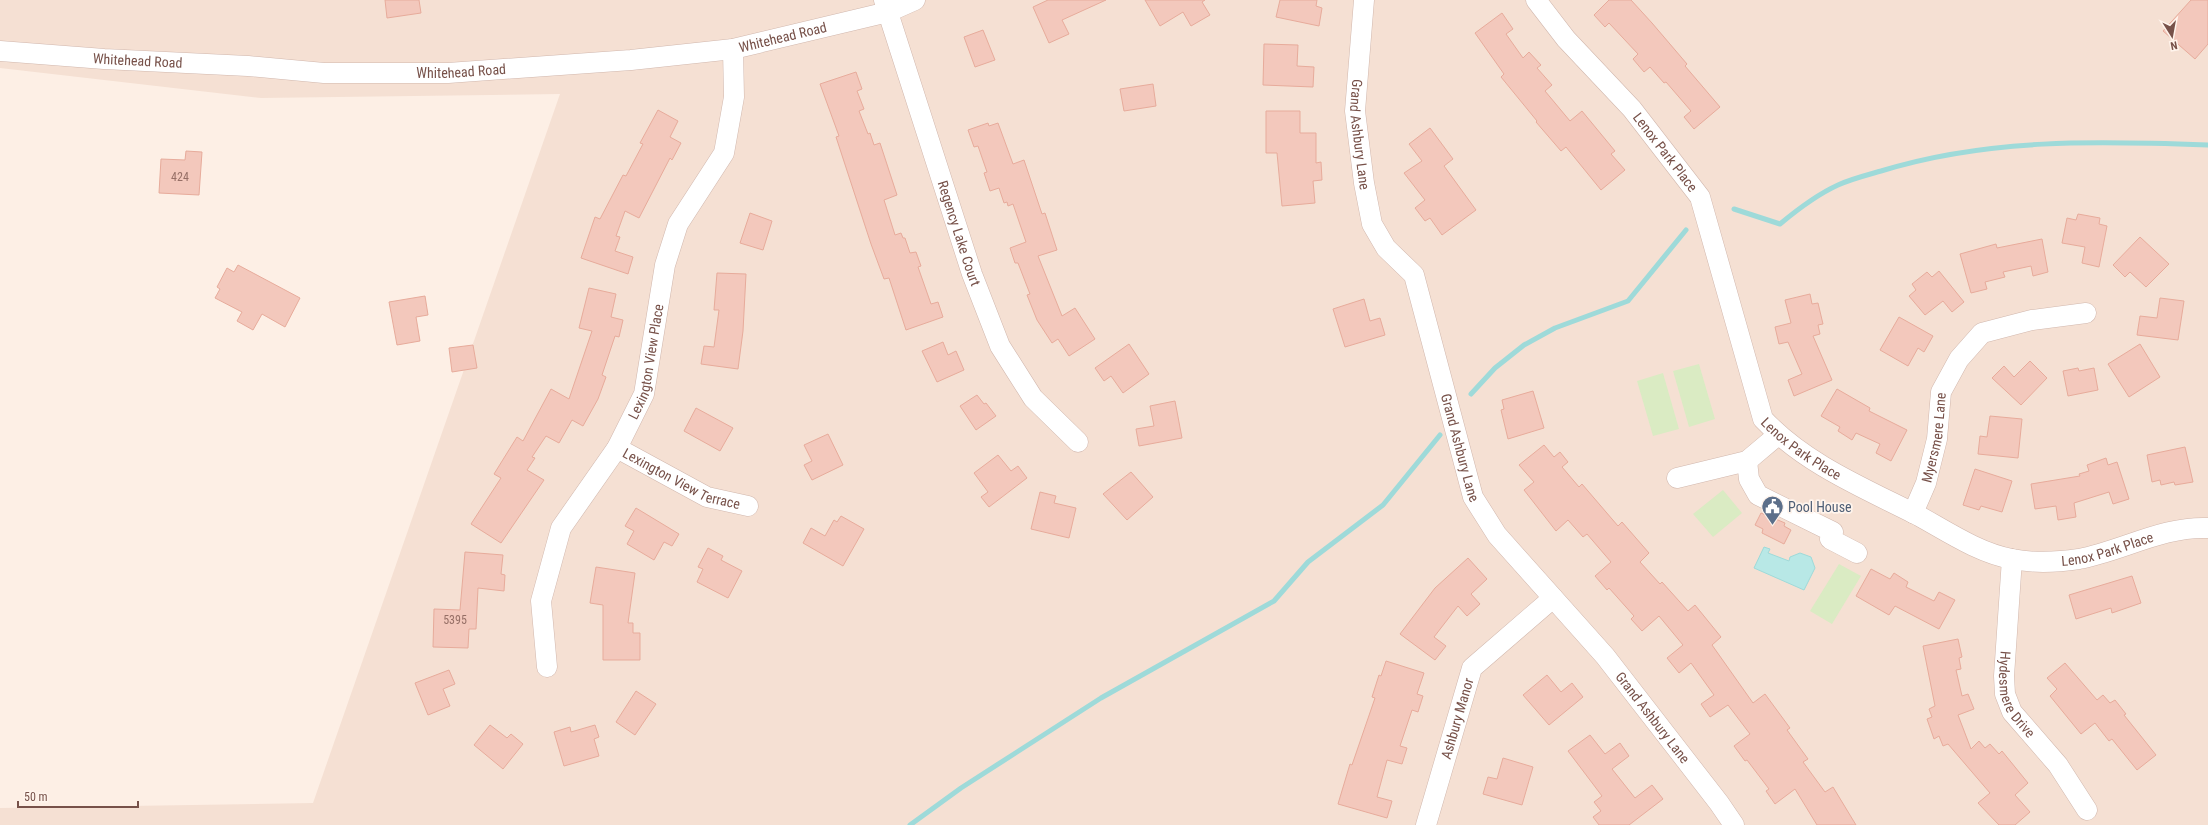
<svg xmlns="http://www.w3.org/2000/svg" width="2208" height="825" font-family="'Roboto Condensed',sans-serif">
  <style>
    .residential { fill: #f5e0d3 }
    .green { fill: #daebc3 }
    .water { fill: #b8e8e6; stroke: #9edad9 }
    .lines { fill: none; stroke-linecap: round; stroke-linejoin: round }
    .stream { stroke: #9edad9; stroke-width: 5 }
    .building { fill: #f3c8bc; stroke: #e7ab9b }
    .minor-casing { stroke: #d1b7ad; stroke-width: 21 }
    .minor { stroke: #fff; stroke-width: 20 }
    .labels { text-anchor: middle; stroke-width: 3.5; stroke-linejoin: round; paint-order: stroke }
    .number-label { font-size: 12px; fill: #966f66 }
    .street-label { font-size: 14px; fill: #775149; stroke: #fff4ec }
    .service-label { font-size: 14px; fill: #4e5e75; stroke: #fff4ec; text-anchor: start }
  </style>
  <rect width="100%" height="100%" fill="#fdefe5"/>
  <path class="residential" d="M0,0h2208v825h-2208v-17l313,-5 247,-709 -299,4 -261,-30z"/>
  <g class="green">
    <path d="M1699,364l16,55 -26,8 -16,-56z"/>
    <path d="M1663,373l16,56 -26,7 -16,-55z"/>
    <path d="M1723,490l19,23 -29,24 -20,-23z"/>
    <path d="M1839,564l22,12 -29,48 -22,-13z"/>
  </g>
  <path class="water" d="M1764,547l6,2 -2,4 21,8 1,-4 10,-4 11,4 4,11 -11,22 -50,-22z"/>
  <g class="lines">
    <g class="stream">
      <path d="M1734,209l46,15c18,-15 36,-29 58,-39 13,-6 29,-10 43,-14 106,-33 217,-30 327,-26"/>
      <path d="M1471,394l24,-26 29,-23 31,-17 73,-27 58,-71"/>
      <path d="M910,825l51,-37 140,-90 173,-97 34,-39 75,-57 57,-70"/>
    </g>
  </g>
  <g class="building">
    <path d="M385,0h34l2,13 -34,5z"/>
    <path d="M1048,0h58l-44,20 7,14 -20,9 -16,-36z"/>
    <path d="M1145,0h60l-3,2 8,13 -19,11 -8,-14 -23,14z"/>
    <path d="M1280,0h37l-1,6 6,2 -3,18 -43,-9z"/>
    <path d="M1609,0h22l21,23 35,41 -2,2 35,41 -26,22 -10,-12 7,-6 -25,-29 -2,1 -14,-16 -6,5 -11,-13 5,-5 -29,-31 -4,4 -11,-12z"/>
    <path d="M2191,0h17v44l-13,15 -32,-28z"/>
    <path d="M1502,13l11,16 -7,5 17,24 6,-6 12,13 -4,3 15,17 -7,6 25,30 12,-10 33,40 -4,3 14,16 -24,20 -35,-43 -5,4 -25,-29 1,-1 -36,-44 3,-3 -29,-41z"/>
    <path d="M983,30l12,30 -20,7 -11,-30z"/>
    <path d="M1264,44l34,1 -1,21 17,1 -1,20 -50,-2z"/>
    <path d="M856,72l6,17 -5,2 7,18 -5,2 9,23 2,-1 4,12 6,-2 17,52 -13,5 11,35 6,-2 2,5h2l5,15 6,-1 5,14 -3,1 13,37 7,-2 5,15 -37,13 -17,-52 -5,1 -13,-35 -35,-107 3,-1 -19,-52z"/>
    <path d="M1153,84l3,22 -32,5 -4,-22z"/>
    <path d="M658,110l20,11 -8,16 11,6 -9,17 -2,-2 -31,60 -14,-7 -9,25 4,1 -5,14 18,6 -5,17 -47,-16 14,-41 5,2 23,-44 3,1 17,-32 -3,-1z"/>
    <path d="M1266,111h34v22h16v30l5,-1 1,18 -9,1 2,22 -33,3 -5,-53h-11z"/>
    <path d="M988,123l1,3 9,-3 15,41 11,-4 18,54 3,-1 12,37 -19,6 24,60 13,-8 20,31 -26,17 -11,-17 -6,4 -15,-23 -10,-25 3,-1 -12,-31h-3l-5,-15 16,-6 -13,-38 -5,2 -1,-4 -3,1 -5,-15 -9,3 -6,-18 3,-1 -9,-26 -4,1 -6,-17z"/>
    <path d="M1430,128l23,31 -9,7 32,44 -34,25 -12,-17 -5,3 -10,-13 10,-8 -21,-27 18,-12 -13,-17z"/>
    <path d="M186,151l16,1 -3,43 -40,-2 2,-34 24,1z"/>
    <path d="M750,213l22,8 -9,29 -23,-7z"/>
    <path d="M2078,214l22,4 -1,6 8,2 -8,41 -17,-4 3,-16 -23,-4 5,-25 9,2z"/>
    <path d="M2140,237l29,27 -23,23 -16,-15 -5,5 -12,-12z"/>
    <path d="M2042,239l6,33 -15,4 -2,-10 -28,6 2,5 -20,5 2,7 -16,4 -11,-39 36,-10 1,4z"/>
    <path d="M238,265l62,33 -15,29 -23,-13 -9,16 -16,-9 5,-9 -27,-14 5,-9 -3,-2 10,-19 7,4z"/>
    <path d="M1939,271l25,31 -12,10 -9,-11 -18,14 -16,-19 7,-6 -4,-6 15,-12 5,5z"/>
    <path d="M717,273l29,1 -3,57 -5,38 -37,-5 3,-18 10,1 5,-37h-5z"/>
    <path d="M589,288l27,6 -5,23 12,3 -4,17 -4,-1 -13,39 4,2 -8,22 -15,27 -11,-6 -13,23 -13,-7 -14,21 3,1 -8,12 17,10 -43,63 -30,-19 30,-46 -7,-4 23,-37 6,4 28,-52 18,10 23,-68 -13,-3z"/>
    <path d="M1810,294l2,10 6,-1 5,21 -5,1 2,9 -7,2 19,44 -38,16 -6,-16 14,-6 -14,-32 -9,2 -4,-17 16,-4 -6,-23z"/>
    <path d="M425,296l3,19 -12,2 4,24 -23,4 -8,-43z"/>
    <path d="M2160,298l24,3 -6,39 -41,-5 3,-19 17,2z"/>
    <path d="M1364,299l6,22 10,-3 5,17 -40,12 -12,-38z"/>
    <path d="M1899,317l34,19 -9,16 -6,-4 -10,18 -28,-16z"/>
    <path d="M943,342l5,13 8,-4 8,19 -27,12 -15,-31z"/>
    <path d="M1129,344l20,30 -26,19 -12,-17 -7,5 -9,-13z"/>
    <path d="M2140,344l20,33 -31,20 -21,-33z"/>
    <path d="M473,345l4,23 -25,4 -3,-24z"/>
    <path d="M2030,361l17,17 -26,27 -29,-27 12,-12 10,11z"/>
    <path d="M2078,368l1,3 15,-3 4,22 -30,6 -5,-25z"/>
    <path d="M1837,389l33,19 -1,3 38,19 -16,31 -15,-8 4,-9 -24,-11 -4,7 -14,-9 2,-4 -19,-11z"/>
    <path d="M1533,391l11,37 -36,11 -7,-29 3,-1 -2,-9z"/>
    <path d="M977,395l7,9 2,-1 10,13 -20,14 -16,-24z"/>
    <path d="M1175,401l7,37 -43,8 -3,-17 18,-3 -4,-20z"/>
    <path d="M696,408l37,20 -13,23 -36,-20z"/>
    <path d="M1990,416l32,3 -4,39 -40,-4 2,-18 7,1z"/>
    <path d="M828,434l15,31 -31,15 -8,-15 8,-4 -8,-16z"/>
    <path d="M1544,445l10,12 6,-5 8,10 -6,5 17,20 3,-3 36,42 4,-4 27,31 -9,9 20,22 2,-2 26,29 7,-6 26,32 -9,8 41,58 12,-9 25,34 -3,2 21,29 -5,3 22,30 8,-5 23,38h-39l-22,-36 -20,15 -9,-13 3,-2 -22,-29 -2,1 -11,-15 16,-12 -22,-29 -18,12 -9,-13 13,-9 -23,-32 -12,10 -12,-15 16,-13 -24,-29 -17,15 -11,-12 3,-3 -25,-28 -2,2 -12,-14 16,-14 -24,-28 -4,3 -15,-17 -12,11 -32,-41 10,-8 -15,-17z"/>
    <path d="M2185,447l8,35 -18,3 -1,-3 -13,3 -1,-5 -8,2 -5,-27z"/>
    <path d="M998,455l13,16 7,-5 9,12 -38,29 -8,-10 7,-5 -14,-19z"/>
    <path d="M2106,458l2,7 9,-3 12,37 -16,5 -4,-12 -35,11 2,14 -18,3 -2,-14 -21,3 -4,-25 49,-8 -1,-2 10,-3 -2,-6z"/>
    <path d="M1975,469l37,12 -10,31 -21,-6 -2,4 -16,-5z"/>
    <path d="M1131,472l22,25 -26,23 -24,-26z"/>
    <path d="M1040,492l16,4 -2,7 22,5 -7,30 -38,-9z"/>
    <path d="M636,508l43,26 -7,12 -8,-4 -10,18 -27,-16 7,-13 -9,-5z"/>
    <path d="M1761,513l24,10 -1,3 7,4 -7,14 -22,-11 1,-4 -8,-4z"/>
    <path d="M841,516l23,13 -21,37 -40,-23 8,-15 14,8 9,-16 3,2z"/>
    <path d="M708,548l15,8 -2,4 21,11 -14,27 -31,-16 6,-13 -5,-2z"/>
    <path d="M465,552l38,3 -2,19 4,1 -1,16 -26,-3 -2,41h-7l-1,19 -35,-1 1,-38 26,1z"/>
    <path d="M1468,558l19,21 -16,15 9,10 -13,12 -9,-10 -24,31 12,9 -11,14 -35,-26 35,-46z"/>
    <path d="M596,567l39,6 -7,50h5v10h7v27h-37v-55l-13,-2z"/>
    <path d="M1871,569l19,10 4,-6 14,9 -2,5 28,14 5,-9 16,8 -16,29 -44,-23 -6,9 -33,-19z"/>
    <path d="M2132,576l9,27 -29,10 -1,-5 -35,11 -7,-24z"/>
    <path d="M1958,639l4,18 -3,1 2,11 -5,1 6,26 6,-2 6,15 -16,6 13,34 8,-8 6,7 5,-4 9,10 3,-3 26,32 -13,12 15,17 -15,13h-16l-21,-22 12,-10 -42,-49 -5,2 -4,-10 -5,3 -7,-20 5,-2 -3,-8 6,-3 -12,-60z"/>
    <path d="M1386,661l38,12 -7,21 6,2 -5,16 -6,-2 -12,36 7,2 -5,16 -15,-4 -10,37 15,4 -5,17 -49,-14 12,-40 2,1 23,-67 -3,-1 7,-22 2,1z"/>
    <path d="M2065,663l32,37 6,-5 7,8 5,-3 11,14 -2,1 32,40 -19,15 -25,-31 -3,2 -14,-18 -14,11 -31,-38 7,-7 -10,-11z"/>
    <path d="M449,670l6,14 -12,5 7,17 -22,9 -13,-32z"/>
    <path d="M1547,675l14,17 11,-9 11,14 -34,28 -26,-30z"/>
    <path d="M636,691l20,13 -21,31 -19,-13z"/>
    <path d="M490,725l17,13 4,-4 12,10 -20,25 -29,-24z"/>
    <path d="M595,725l4,12 -5,2 5,17 -35,10 -10,-34 16,-5 1,5z"/>
    <path d="M1590,735l15,19 15,-11 9,13 -17,13 23,29 17,-13 11,14 -34,26h-30l-6,-8 8,-6 -7,-9 8,-6 -34,-45z"/>
    <path d="M1503,758l30,9 -11,38 -39,-11 5,-17 9,2z"/>
  </g>
  <g class="lines">
    <defs>
      <g id="minor">
        <path id="s1" d="M884,0l88,274 28,72 33,52 45,44"/>
        <path id="s2" d="M1364,0l-9,111 9,72 8,41 14,24 28,27 59,222 24,38 108,121 114,147 15,22"/>
        <path id="s3" d="M1536,0l30,39 66,70 68,88 63,222c42,45 101,69 156,97 29,16 60,37 93,43 20,4 47,3 67,0 43,-8 84,-33 129,-31"/>
        <path id="s4" d="M0,51l104,8 144,7 76,7h124l183,-13 102,-11 155,-37 27,-12"/>
        <path id="s5" d="M617,448l90,49 41,9"/>
        <path d="M1747,461l2,18 9,16 75,37 -3,7 27,14"/>
        <path d="M1677,478l70,-17 31,-26"/>
        <path id="s6" d="M1913,513l13,-30 11,-44 4,-47 18,-33 23,-26 50,-13 54,-7"/>
        <path id="s7" d="M2012,559l-8,117 1,18 7,18 46,53 29,45"/>
        <path id="s8" d="M547,667l-6,-66 20,-73 56,-80 27,-54 21,-129 13,-41 46,-71 10,-56 -1,-48"/>
        <path id="s9" d="M1426,825l46,-157 81,-70"/>
      </g>
    </defs>
    <use href="#minor" class="minor-casing"/>
    <use href="#minor" class="minor"/>
  </g>
  <defs>
    <symbol id="civic-pin" viewBox="-11 -11 22 30"><path d="M0 17L-7.5 6A9.5 9.5 0 1 1 7.5 6Z" fill="#5c6f8a" stroke="#fff4ec"/><path d="M-.6-6.5H3V-4.5H.6V-3L4-1V1h2V6H-6V1h2V-1L-.6-3ZM-1.2 2.5V6h2.4V2.5Z" fill="#fff"/></symbol>
  </defs>
  <g fill-rule="evenodd">
    <use href="#civic-pin" x="1760" y="494" width="25" height="34"/>
  </g>
  <g class="labels">
    <g class="number-label">
      <text x="180" y="181">424</text>
      <text x="455" y="624">5395</text>
    </g>
    <g class="street-label">
      <text dy="5" stroke="none"><textPath href="#s4" startOffset="786">Whitehead Road</textPath></text>
      <text dy="5" stroke="none"><textPath href="#s4" startOffset="138">Whitehead Road</textPath></text>
      <text dy="5" stroke="none"><textPath href="#s4" startOffset="462">Whitehead Road</textPath></text>
      <text dy="5" stroke="none"><textPath href="#s2" startOffset="135">Grand Ashbury Lane</textPath></text>
      <text dy="5" stroke="none"><textPath href="#s3" startOffset="200">Lenox Park Place</textPath></text>
      <text dy="5" stroke="none"><textPath href="#s1" startOffset="245">Regency Lake Court</textPath></text>
      <text dy="5" stroke="none"><textPath href="#s8" startOffset="332">Lexington View Place</textPath></text>
      <text dy="5" stroke="none"><textPath href="#s6" startOffset="79">Myersmere Lane</textPath></text>
      <text dy="5" stroke="none"><textPath href="#s3" startOffset="536">Lenox Park Place</textPath></text>
      <text dy="5" stroke="none"><textPath href="#s2" startOffset="471">Grand Ashbury Lane</textPath></text>
      <text dy="5" stroke="none"><textPath href="#s5" startOffset="72">Lexington View Terrace</textPath></text>
      <text dy="5" stroke="none"><textPath href="#s3" startOffset="872">Lenox Park Place</textPath></text>
      <text dy="5" stroke="none"><textPath href="#s7" startOffset="139">Hydesmere Drive</textPath></text>
      <text dy="5" stroke="none"><textPath href="#s2" startOffset="807">Grand Ashbury Lane</textPath></text>
      <text dy="5" stroke="none"><textPath href="#s9" startOffset="111">Ashbury Manor</textPath></text>
    </g>
    <g class="service-label">
      <text x="1788" y="512">Pool House</text>
    </g>
  </g>
  <g transform="translate(2172 36) rotate(169)" stroke="#fff4ec" stroke-width="3" paint-order="stroke">
  <path d="M0-3L7 15L0 10L-7 15Z" fill="#775149"/>
  <text y="-6" font-size="11" font-weight="bold" text-anchor="middle" fill="#775149">N</text>
  </g>
  <path d="M18 801v6h120v-6" fill="none" stroke="#775149" stroke-width="2"/>
  <text x="24" y="801" font-size="12" fill="#775149" stroke="#fff4ec" stroke-width="3" paint-order="stroke">50 m</text>
</svg>
